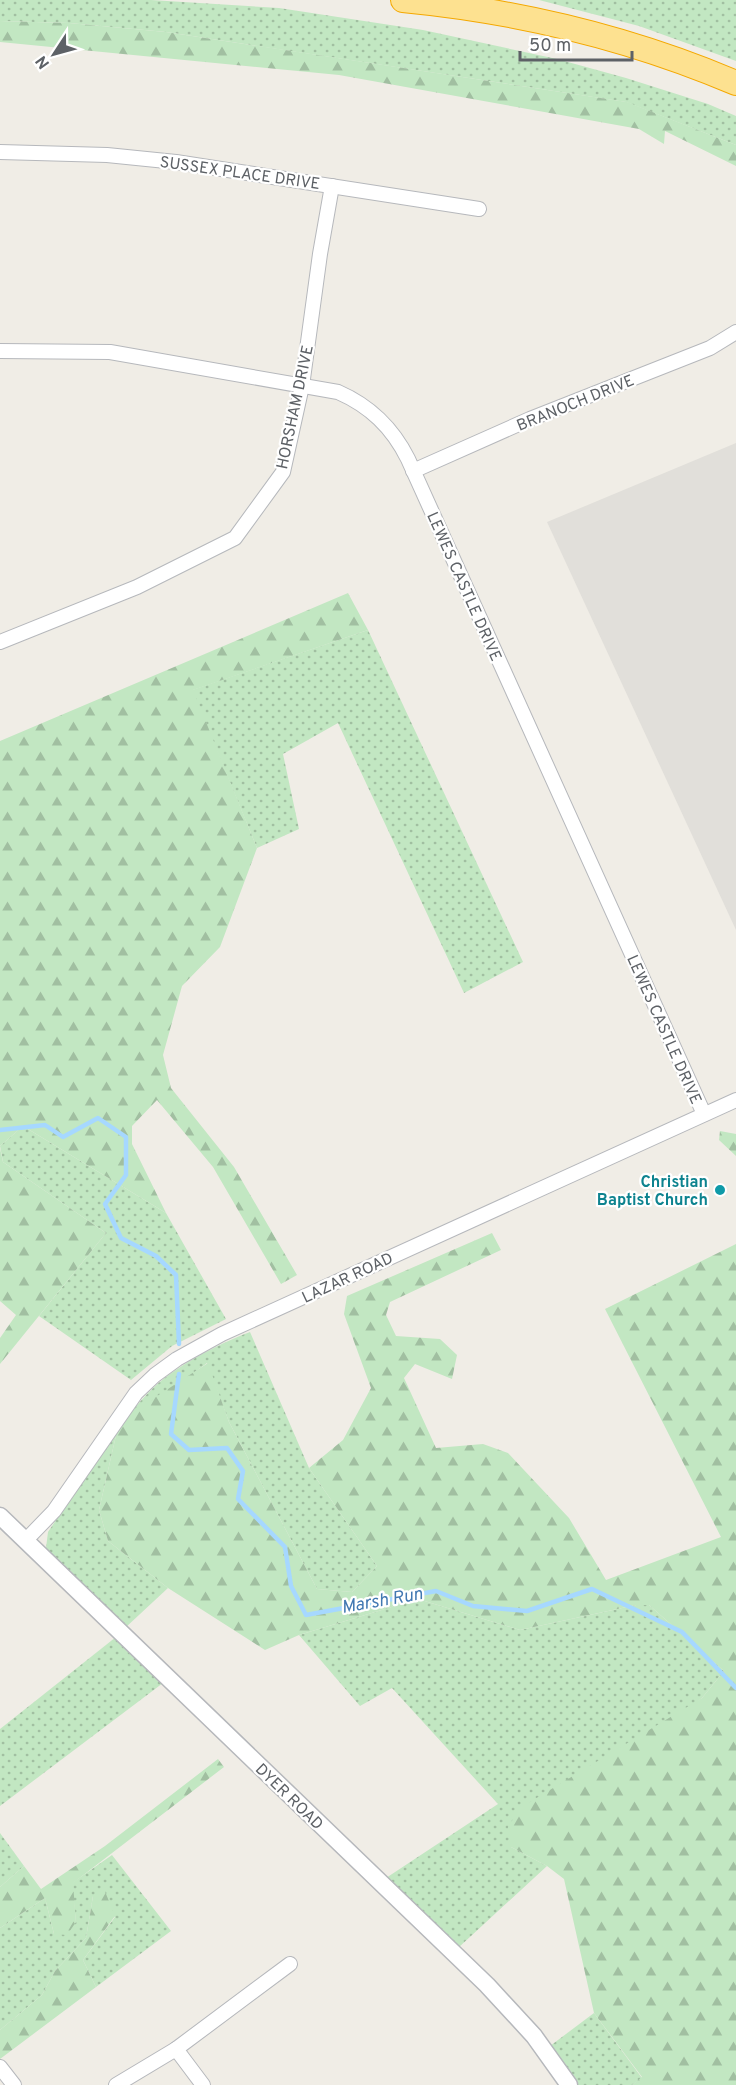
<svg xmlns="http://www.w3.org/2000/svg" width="736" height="2085" font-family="Overpass,sans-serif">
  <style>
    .industrial { fill: #e1dfda }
    .grass { fill: url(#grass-dots) }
    .forest { fill: url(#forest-firs) }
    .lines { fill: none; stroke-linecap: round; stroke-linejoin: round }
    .stream { stroke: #a6d8ff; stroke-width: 4.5 }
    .minor-casing { stroke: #b6b8bc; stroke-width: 16 }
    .tertiary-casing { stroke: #b6b8bc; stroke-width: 19 }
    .motorway-casing { stroke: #f4a801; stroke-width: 26 }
    .minor { stroke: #fff; stroke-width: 14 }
    .tertiary { stroke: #fff; stroke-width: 16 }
    .motorway { stroke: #fde190; stroke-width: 24 }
    .culture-dot { fill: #0f9aa8; stroke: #fff; stroke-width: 2 }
    .labels { text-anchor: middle; stroke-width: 4.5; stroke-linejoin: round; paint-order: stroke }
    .street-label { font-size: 16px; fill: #5d6166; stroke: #fff }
    .culture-label { font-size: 16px; font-weight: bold; fill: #0d838f; stroke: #fff; text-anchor: end }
    .water-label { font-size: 18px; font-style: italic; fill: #4278b2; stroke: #fff }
  </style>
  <defs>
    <pattern id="grass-dots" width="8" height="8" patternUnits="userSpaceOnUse" patternTransform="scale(1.5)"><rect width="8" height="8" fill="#c2e7c2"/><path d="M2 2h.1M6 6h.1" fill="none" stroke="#a1bfa1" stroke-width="1.8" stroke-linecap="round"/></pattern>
    <pattern id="forest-firs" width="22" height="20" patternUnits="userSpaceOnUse" patternTransform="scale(1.5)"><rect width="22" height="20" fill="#c2e7c2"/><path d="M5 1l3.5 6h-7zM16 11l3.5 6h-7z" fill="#a1bfa1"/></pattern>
  </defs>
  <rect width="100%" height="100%" fill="#f0ede6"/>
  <path class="industrial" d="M736,443v487l-189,-408z"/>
  <g class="grass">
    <path d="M0,0h151l128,8 144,22 134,29 69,19 82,26 28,12v29l-110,-43 -460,-70 -97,-9 -69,-2z"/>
    <path d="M539,0h197v61l-97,-35z"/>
    <path d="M368,630l155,332 -59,31 -126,-270 -55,31 16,75 -42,19 -65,-158z"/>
    <path d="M23,1126l143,87 60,106 -54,27 -41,34 -92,-64 67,-83 -103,-71 -3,-16z"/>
    <path d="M250,1332l59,136 68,98 -25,26 -35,-3 -88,-167 -22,-59 -90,68 -18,79 9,31 60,47 -43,40 -79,-80 2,-16c32,-47 61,-98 100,-139 25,-26 68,-48 102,-61z"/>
    <path d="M418,1599l102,31 116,-25h13l75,66 -22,27 -191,149 36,19 -89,82 -72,-70 112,-74 -106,-116 -32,18 -61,-71z"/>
    <path d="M116,1637l47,46 -163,123v-77z"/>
    <path d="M0,1833l24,33 -24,21z"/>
    <path d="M112,1855l59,76 -75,56 -13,-27 32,-43 -22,-21 -7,42 -31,33 -13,24 -42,35v-102l45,-30 9,36 22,-12 -4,-39z"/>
    <path d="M594,2013l48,65 -10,7h-54l-28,-39z"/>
  </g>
  <g class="forest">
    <path d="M0,21l69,2 97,9 461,70 109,43v21l-71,-35 -1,13 -25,-15 -300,-54 -339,-33z"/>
    <path d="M348,593l20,37 -175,60 64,158 -37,99 -38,39 -19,69 8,33 63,79 63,108 -16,9 -68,-117 -56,-67 -25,26v18l34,69 -143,-87 -23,20v-405z"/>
    <path d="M720,1131l16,3v22l-17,-16z"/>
    <path d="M0,1148l3,14 103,71 -106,131v-26l16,-23 -16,-14z"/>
    <path d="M492,1233l9,17 -111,52 -4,13 10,21 44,3 17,16 -5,24 -37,-15 -11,14 32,70 47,-4 25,9 61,65 37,62 115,-43 -116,-228 131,-65v841h-104l10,-8 -48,-64 -30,-134 -17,-13 -36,-19 -3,-20 12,-19 182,-110 22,-27 -75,-66h-13l-116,25 -102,-31 -119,36 -34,15 -97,-62 -60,-47 -9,-31 18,-79 37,-33 54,-35 21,59 88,167 35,3 25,-26 -68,-98 34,-28 28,-52 -27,-74 3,-18z"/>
    <path d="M218,1759l6,8 -151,116 3,39 -9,13 -13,-1 -9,-36 -45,30v-41l24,-21 17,23 64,-43z"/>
    <path d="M104,1889l11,27 -32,44 13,27 -96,72v-29l42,-35 13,-24 31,-33 7,-42z"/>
  </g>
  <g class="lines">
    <g class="stream">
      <path d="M0,1130l45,-5 18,12 35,-19 28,19v38l-21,29 16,34 35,18 20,19 3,69"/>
      <path d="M179,1374l-8,60 18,16 38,-2 16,23 -5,28 47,48 6,39 15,29 130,-24 37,15 54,5 65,-22 90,43 54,56"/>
    </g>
    <defs>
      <g id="minor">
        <path d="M0,152l107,3 69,7 303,47"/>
        <path d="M0,351l110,1 228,40c32,14 54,35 70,67l296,655"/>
        <path d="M413,471l117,-52 180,-71 26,-16"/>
        <path d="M0,642l137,-55 98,-49 48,-66 19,-86 18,-132 12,-68"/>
        <path d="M26,1540l28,-29 82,-118 19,-18 22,-16 45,-25 514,-234"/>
        <path d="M176,2049l27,36"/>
        <path d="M0,2067l14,18"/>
        <path d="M116,2085l60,-36 114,-85"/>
      </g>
      <path id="tertiary" d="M0,1516l487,469 47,51 35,49"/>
      <path id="motorway" d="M403,0c114,11 227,38 333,83"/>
    </defs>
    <use href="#minor" class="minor-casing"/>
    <use href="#tertiary" class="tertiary-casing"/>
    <use href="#motorway" class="motorway-casing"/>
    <use href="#minor" class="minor"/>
    <use href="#tertiary" class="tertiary"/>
    <use href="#motorway" class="motorway"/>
  </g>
  <circle class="culture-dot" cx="720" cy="1190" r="6"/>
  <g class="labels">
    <g class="street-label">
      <text transform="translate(240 172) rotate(8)" y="6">SUSSEX PLACE DRIVE</text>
      <text transform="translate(575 402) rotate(-22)" y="6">BRANOCH DRIVE</text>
      <text transform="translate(294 407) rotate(-78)" y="6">HORSHAM DRIVE</text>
      <text transform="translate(465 586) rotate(66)" y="6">LEWES CASTLE DRIVE</text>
      <text transform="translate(665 1029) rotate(66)" y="6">LEWES CASTLE DRIVE</text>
      <text transform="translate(347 1277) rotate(-25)" y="6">LAZAR ROAD</text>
      <text transform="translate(290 1796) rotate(44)" y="6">DYER ROAD</text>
    </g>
    <g class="culture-label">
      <text x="708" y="1187">Christian<tspan x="708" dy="18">Baptist Church</tspan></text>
    </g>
    <g class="water-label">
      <text transform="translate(382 1600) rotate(-10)" y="6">Marsh Run</text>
    </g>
  </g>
  <g transform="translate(54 54) rotate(234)" stroke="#ffffff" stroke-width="4.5" paint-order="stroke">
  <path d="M0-4.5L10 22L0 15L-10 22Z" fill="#5d6166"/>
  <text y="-9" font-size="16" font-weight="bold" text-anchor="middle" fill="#5d6166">N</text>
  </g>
  <path d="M520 51v9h112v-9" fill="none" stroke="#5d6166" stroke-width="3"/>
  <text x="529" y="51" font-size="18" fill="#5d6166" stroke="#ffffff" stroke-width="4.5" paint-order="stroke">50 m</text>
</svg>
